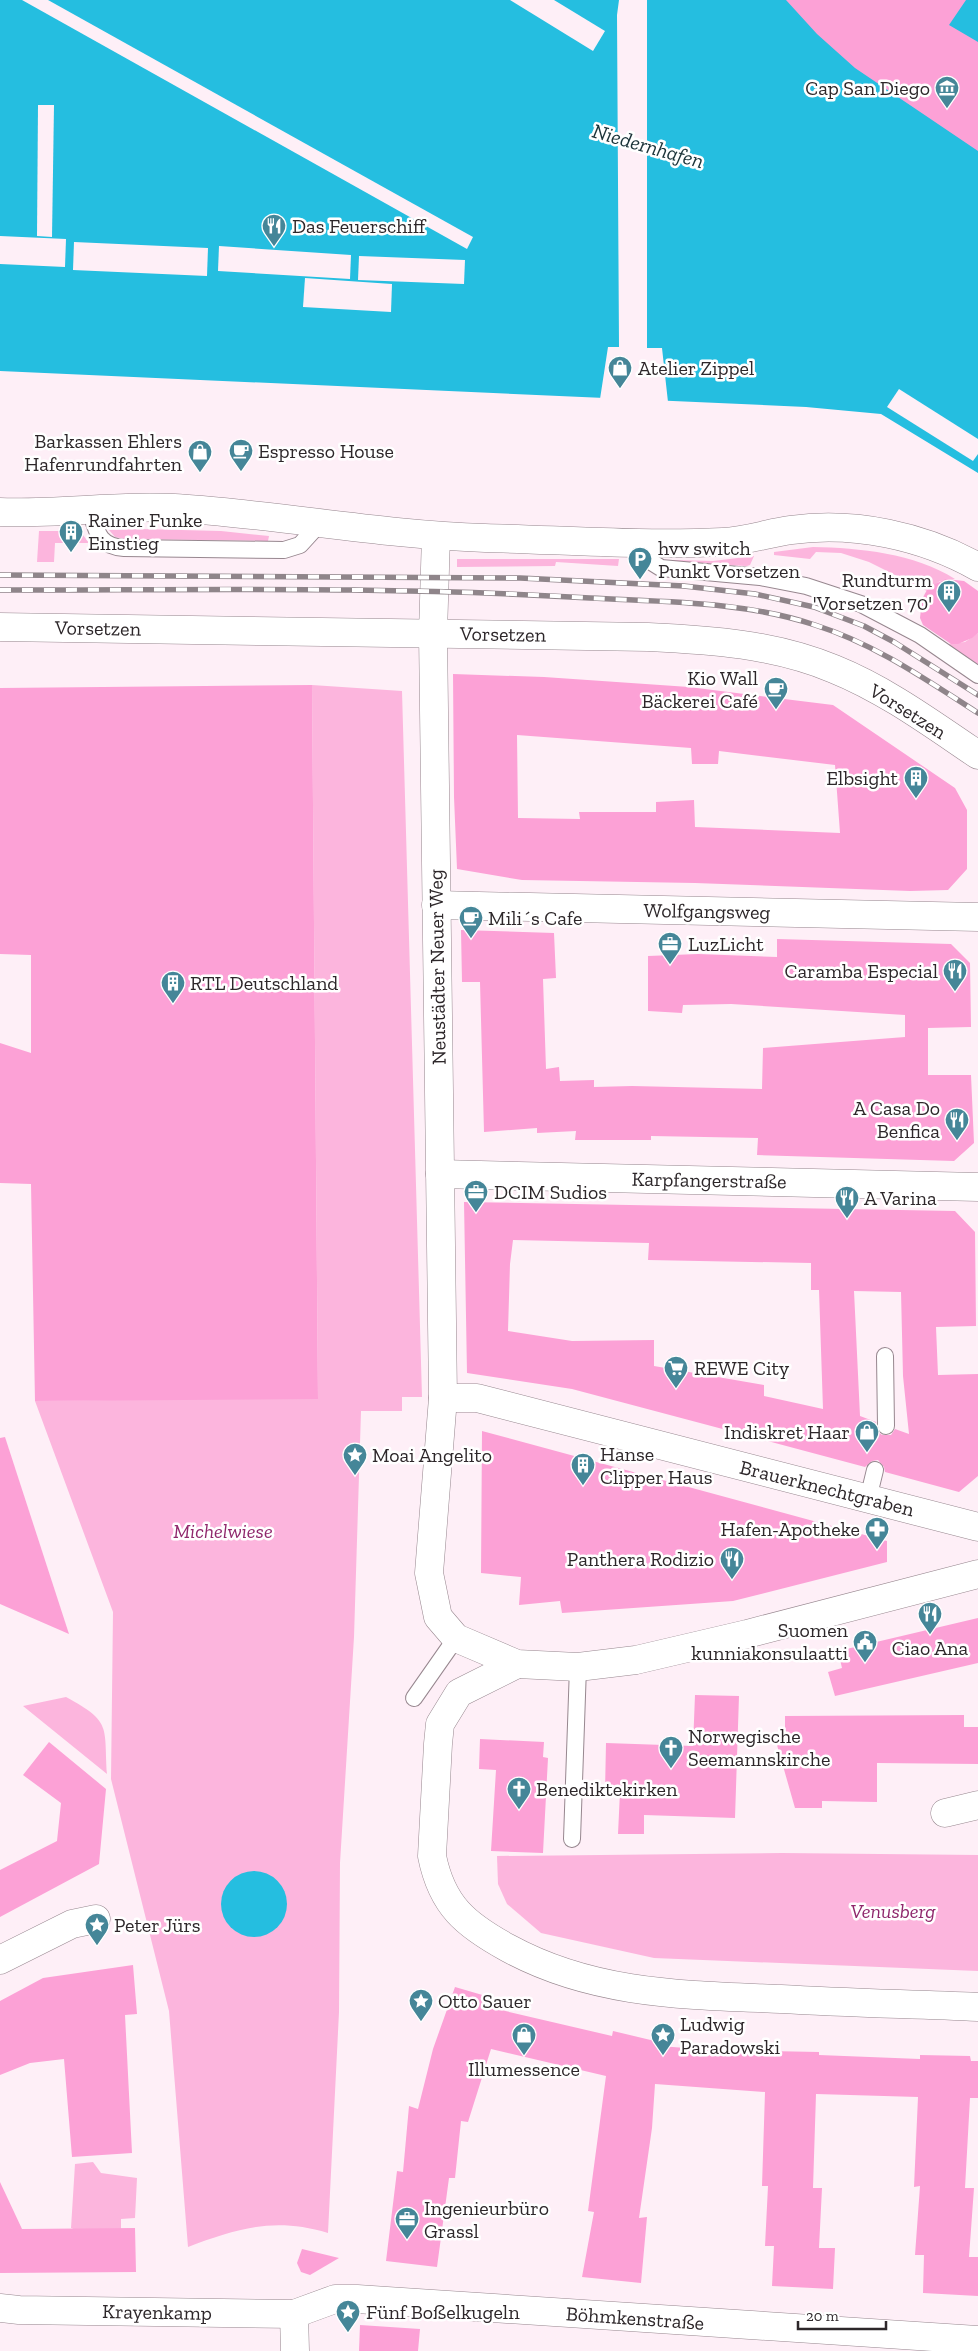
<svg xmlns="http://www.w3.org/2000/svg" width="978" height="2351" font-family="'Zilla Slab',serif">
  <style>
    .green { fill: #fcb5dd }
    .water { fill: #25bee0 }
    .pier { fill: #feeff7 }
    .building { fill: #fca1d6; fill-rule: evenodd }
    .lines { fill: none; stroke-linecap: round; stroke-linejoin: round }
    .service-casing { stroke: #97878f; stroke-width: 18 }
    .minor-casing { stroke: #97878f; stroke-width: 29 }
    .secondary-casing { stroke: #97878f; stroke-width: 29 }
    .service { stroke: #fff; stroke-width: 16 }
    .minor { stroke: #fff; stroke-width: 28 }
    .secondary { stroke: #fff; stroke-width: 28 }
    .rail-casing { stroke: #8f858a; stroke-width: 5.5 }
    .rail { stroke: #fff; stroke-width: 4; stroke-dasharray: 11; stroke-linecap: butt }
    .labels { text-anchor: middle; stroke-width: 5; stroke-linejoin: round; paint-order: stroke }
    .poi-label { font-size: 20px; fill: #2d272a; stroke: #fff; text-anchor: start }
    .street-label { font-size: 20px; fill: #2d272a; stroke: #fff }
    .park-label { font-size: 20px; font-style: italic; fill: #8f276c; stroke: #fff }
    .water-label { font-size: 21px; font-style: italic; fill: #1b3339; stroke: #fff }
  </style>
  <rect width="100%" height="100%" fill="#feeff7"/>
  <g class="green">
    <path d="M141,529l80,2 48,5 -1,5 -144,-2 -9,-2 -6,-7z"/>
    <path d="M39,531h41l9,12h-34l-1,19h-17z"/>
    <path d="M813,547c47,1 101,6 142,32l-15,2 -13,10 -58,-29 -28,-9 -25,-1 -6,7 -36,-4v-3z"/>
    <path d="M754,556l-4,9 -3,1 -75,-3 1,-3 40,1z"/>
    <path d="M457,559h162l-1,7 -62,-4 -1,4 -98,1z"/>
    <path d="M978,633v33l-30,-22 17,-2z"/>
    <path d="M312,685l90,6 20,706h-20v14h-41l-7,226 -14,226 -1,149 -11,221c-53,-16 -90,-5 -140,14l-19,-236 -58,-232 2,-167 -78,-211 283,-4z"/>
    <path d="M66,1697c46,25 38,29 41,77l-84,-68z"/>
    <path d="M782,1853l196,2v116l-324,-13 -113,-25 -34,-29 -9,-20 -1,-28z"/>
    <path d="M93,2162l8,11 36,5 -2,40 -14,1v10l-45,1 -5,-2 4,-64z"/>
  </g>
  <g class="water">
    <path d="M0,0h978v473l-97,-59 -75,-7 -806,-36z"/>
    <circle cx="254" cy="1904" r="33"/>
  </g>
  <g class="pier">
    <path d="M22,0h26l425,237 -6,12z"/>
    <path d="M510,0h44l51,31 -12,20z"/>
    <path d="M619,0h28v348h15l6,54 -68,-3 8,-52h11l-2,-332z"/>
    <path d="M38,105h16l-2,132 -15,-1z"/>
    <path d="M0,236l66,3 -1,28 -65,-3z"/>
    <path d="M74,242l134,6 -1,28 -134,-6z"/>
    <path d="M219,246l132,9 -1,24 -132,-8z"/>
    <path d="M359,256l106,4 -1,24 -106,-4z"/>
    <path d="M305,278l87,6 -1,28 -88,-5z"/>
    <path d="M899,389l79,50v15l-5,7 -86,-54z"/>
  </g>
  <g class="building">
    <path d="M786,0h180l-17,25 29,17v109l-123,-83 -38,-34z"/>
    <path d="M946,579l18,2 14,10v42l-6,5 -14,6h-7l-28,-19 -3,-7 2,-19 5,-9 8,-6z"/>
    <path d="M453,674l91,3 145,10 144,18 122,83 12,22v59l-19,21 -38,1 -215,-8 -173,-3 -65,-11 -3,-72zM517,735l174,13 1,16h26l1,-13 116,14 5,68 -145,-6 -1,-27 -38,2v10h-77l1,7 -62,-1z"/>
    <path d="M312,685l6,714 -283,2 -4,-217 -31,-1v-140l31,10v-98l-31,-1v-266z"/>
    <path d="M461,930l93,3 2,45 -13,1 3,90 13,-2 1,14 34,-1v7l38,-1 130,3 1,-41 142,-11v-22l-174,-11 -48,1 -1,8 -34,-2v-55l50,-2 79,3v-18l174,5 19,19 1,64 -43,1v47h43l3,68 -20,18 -197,-6 1,-17 -107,-2v4h-76l1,-9 -39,2v-5l-53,4 -4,-150h-18z"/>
    <path d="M464,1202l491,9 20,21 1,94 -40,1 2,48 40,-1v102l-19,16 -74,-20 -1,-5 -6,-7 -6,1 -7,6 -293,-78 -105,-16zM513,1240l136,3 -1,17 163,3v27h8l4,119 -59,-13v-11l-110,-19v-26l-82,1 -64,-10 2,-67zM854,1291l47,1 2,84 6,58 -14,-5 -4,6h-9l-5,-4 -1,-9 -16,-6z"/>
    <path d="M482,1431l405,110v21l-154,39 -171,12 -2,-12 -41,4 2,-28 -40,-4z"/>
    <path d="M5,1437l64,197 -69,-30v-166z"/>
    <path d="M978,1618v45l-143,33 -7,-24 14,-4 -4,-17z"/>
    <path d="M695,1695l44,1 -4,122 -91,-3v19h-26l2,-42h-15l1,-49 87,3z"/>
    <path d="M964,1715v12h14v37l-101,-1v39l-55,-1v7h-27l-20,-70 10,-3v-19z"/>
    <path d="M480,1739l64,3 -1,15 5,1 -5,95 -52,-2 5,-81 -17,-1z"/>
    <path d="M49,1742l57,47 -7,75 -99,53v-47l57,-29 4,-38 -38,-28z"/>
    <path d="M133,1965l4,49 -12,1 7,138 -60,4 -8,-98 -34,4 -30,12v-74l43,-23z"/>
    <path d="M455,1987l48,14 -2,9 111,26 1,-5 46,11v4l109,8v-3l51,1v3l101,4v-4l50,1 1,5h7v37h-8l-5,90h9l-5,69h9v39l-55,-3 1,-38h-9l5,-69 -6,1 4,-90 -102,-3 -3,94h9l-3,60h16l-2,41 -61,-3 2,-40h-9l3,-60h-6l3,-94 -110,-8 -3,44 -13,90 8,-1 -6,66 -59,-6 12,-65 -6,-1 18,-135 -115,-27 -23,73 -7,-1 -6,57h-6l-12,89 -51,-6 11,-90 6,1 6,-66 9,3 15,-60z"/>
    <path d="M0,2182l22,47 113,-1 1,44 -136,1z"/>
    <path d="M302,2249l37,9 -29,17 -9,-3 -4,-9z"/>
    <path d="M360,2325l60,4 -2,22h-59z"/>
  </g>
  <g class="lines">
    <defs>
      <g id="service">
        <path d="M90,510c7,22 8,36 34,38l160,2 16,-5 21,-23"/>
        <path d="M633,542l12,16 16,10 99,9 46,9 55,18 59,31 58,40"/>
        <path d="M885,1356l1,70"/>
        <path d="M868,1499l7,-29"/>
        <path d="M414,1698l42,-60"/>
        <path d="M572,1839l6,-172"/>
      </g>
      <g id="minor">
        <path d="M436,536l-3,97 10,765 -14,175 9,44 18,21 61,26 61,3 58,-7 111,-26 231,-60"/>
        <path d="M436,905l542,12"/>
        <path d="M440,1174l538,13"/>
        <path d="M443,1398h34l501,129"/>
        <path d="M517,1664l-58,29 -19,31 -2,20 -6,112c10,50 34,69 76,92 86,47 178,47 273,51 66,4 131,5 197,8"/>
        <path d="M945,1813l33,-8"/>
        <path d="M0,1960l72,-36 24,-5"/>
        <path d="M0,2308l19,2 275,4 41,-15h22l621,41"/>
        <path d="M294,2314l1,37"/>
      </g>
      <g id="secondary">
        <path d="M0,512c63,2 126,-8 188,-3 99,7 197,26 297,29 79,2 159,8 238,4 23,-1 45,-9 68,-12 63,-9 132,6 187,37"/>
        <path d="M0,627l648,10c63,3 126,7 186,32 52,21 98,55 144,86"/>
      </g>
    </defs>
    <use href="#service" class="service-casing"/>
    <use href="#minor" class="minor-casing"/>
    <use href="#secondary" class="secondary-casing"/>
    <use href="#service" class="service"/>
    <use href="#minor" class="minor"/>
    <use href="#secondary" class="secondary"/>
    <defs>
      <g id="rail">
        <path d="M0,575l520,3 164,8 71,8 59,13 50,19 30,16 84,53"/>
        <path d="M0,590c196,0 394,-4 590,8 74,4 153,3 225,27 60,19 110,54 163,88"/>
      </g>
    </defs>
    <use href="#rail" class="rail-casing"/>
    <use href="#rail" class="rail"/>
  </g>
  <defs>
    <symbol id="museum-pin" viewBox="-11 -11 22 30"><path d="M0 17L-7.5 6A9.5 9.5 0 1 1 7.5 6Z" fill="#458698" stroke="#fff"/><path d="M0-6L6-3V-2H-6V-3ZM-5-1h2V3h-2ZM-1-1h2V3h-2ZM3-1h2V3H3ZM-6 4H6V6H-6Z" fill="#fff"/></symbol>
    <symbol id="restaurant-pin" viewBox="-11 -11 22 30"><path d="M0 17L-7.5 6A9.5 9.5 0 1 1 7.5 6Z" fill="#458698" stroke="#fff"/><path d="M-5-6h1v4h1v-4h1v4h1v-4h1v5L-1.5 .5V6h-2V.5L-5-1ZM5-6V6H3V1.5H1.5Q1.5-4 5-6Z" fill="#fff"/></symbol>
    <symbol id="shop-pin" viewBox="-11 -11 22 30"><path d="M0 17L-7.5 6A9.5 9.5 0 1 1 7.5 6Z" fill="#458698" stroke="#fff"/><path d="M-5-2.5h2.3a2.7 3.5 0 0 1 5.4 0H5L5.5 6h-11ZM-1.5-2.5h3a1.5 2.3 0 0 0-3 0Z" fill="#fff"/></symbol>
    <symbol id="cafe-pin" viewBox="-11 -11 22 30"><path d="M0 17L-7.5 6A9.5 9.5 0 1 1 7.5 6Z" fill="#458698" stroke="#fff"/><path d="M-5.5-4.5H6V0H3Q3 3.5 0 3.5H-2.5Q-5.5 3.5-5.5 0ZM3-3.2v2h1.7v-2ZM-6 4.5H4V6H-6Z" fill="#fff"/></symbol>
    <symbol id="building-pin" viewBox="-11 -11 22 30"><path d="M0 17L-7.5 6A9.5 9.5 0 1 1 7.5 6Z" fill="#458698" stroke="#fff"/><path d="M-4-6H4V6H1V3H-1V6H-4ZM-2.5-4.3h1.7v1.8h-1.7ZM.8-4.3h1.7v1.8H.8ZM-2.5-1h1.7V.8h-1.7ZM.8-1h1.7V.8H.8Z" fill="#fff"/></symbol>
    <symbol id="parking-pin" viewBox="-11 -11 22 30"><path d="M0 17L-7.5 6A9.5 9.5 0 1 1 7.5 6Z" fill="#458698" stroke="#fff"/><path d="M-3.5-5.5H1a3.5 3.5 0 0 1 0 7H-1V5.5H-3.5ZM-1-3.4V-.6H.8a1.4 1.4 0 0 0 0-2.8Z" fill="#fff"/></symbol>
    <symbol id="office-pin" viewBox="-11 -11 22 30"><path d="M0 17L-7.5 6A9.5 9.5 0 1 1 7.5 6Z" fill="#458698" stroke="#fff"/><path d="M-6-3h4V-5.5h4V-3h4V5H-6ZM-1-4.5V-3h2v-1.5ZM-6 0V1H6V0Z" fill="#fff"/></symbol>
    <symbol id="supermarket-pin" viewBox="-11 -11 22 30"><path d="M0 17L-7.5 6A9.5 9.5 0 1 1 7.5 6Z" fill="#458698" stroke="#fff"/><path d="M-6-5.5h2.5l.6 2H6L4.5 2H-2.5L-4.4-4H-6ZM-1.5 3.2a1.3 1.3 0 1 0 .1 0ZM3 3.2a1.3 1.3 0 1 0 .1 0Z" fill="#fff"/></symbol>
    <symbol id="sight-pin" viewBox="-11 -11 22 30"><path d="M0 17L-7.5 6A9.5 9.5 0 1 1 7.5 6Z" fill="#458698" stroke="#fff"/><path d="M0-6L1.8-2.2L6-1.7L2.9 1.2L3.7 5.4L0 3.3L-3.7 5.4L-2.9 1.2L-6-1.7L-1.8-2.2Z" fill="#fff"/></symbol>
    <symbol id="pharmacy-pin" viewBox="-11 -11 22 30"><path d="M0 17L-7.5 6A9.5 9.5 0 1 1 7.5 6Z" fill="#458698" stroke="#fff"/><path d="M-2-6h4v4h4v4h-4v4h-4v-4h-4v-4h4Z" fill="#fff"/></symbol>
    <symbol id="civic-pin" viewBox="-11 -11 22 30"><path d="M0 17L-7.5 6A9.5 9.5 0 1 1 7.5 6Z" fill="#458698" stroke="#fff"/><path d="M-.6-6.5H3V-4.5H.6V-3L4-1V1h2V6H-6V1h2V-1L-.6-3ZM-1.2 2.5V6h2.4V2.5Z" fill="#fff"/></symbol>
    <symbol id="church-pin" viewBox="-11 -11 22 30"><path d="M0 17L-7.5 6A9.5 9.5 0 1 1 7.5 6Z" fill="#458698" stroke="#fff"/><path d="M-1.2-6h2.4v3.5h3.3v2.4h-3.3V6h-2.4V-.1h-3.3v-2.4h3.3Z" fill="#fff"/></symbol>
  </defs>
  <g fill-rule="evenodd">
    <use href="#museum-pin" x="933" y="74" width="28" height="38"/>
    <use href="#restaurant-pin" x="260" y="212" width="28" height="38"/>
    <use href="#shop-pin" x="606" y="354" width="28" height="38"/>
    <use href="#cafe-pin" x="227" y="437" width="28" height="38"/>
    <use href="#shop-pin" x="186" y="438" width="28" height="38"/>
    <use href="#building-pin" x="57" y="518" width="28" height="38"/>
    <use href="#parking-pin" x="626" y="545" width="28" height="38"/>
    <use href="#building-pin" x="935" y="578" width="28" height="38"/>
    <use href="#cafe-pin" x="762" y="675" width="28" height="38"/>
    <use href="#building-pin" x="902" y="764" width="28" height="38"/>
    <use href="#cafe-pin" x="457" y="904" width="28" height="38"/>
    <use href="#office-pin" x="656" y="930" width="28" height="38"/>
    <use href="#restaurant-pin" x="941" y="957" width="28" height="38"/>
    <use href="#building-pin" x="159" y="969" width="28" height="38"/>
    <use href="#restaurant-pin" x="943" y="1106" width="28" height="38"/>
    <use href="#office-pin" x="462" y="1178" width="28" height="38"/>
    <use href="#restaurant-pin" x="833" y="1184" width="28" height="38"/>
    <use href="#supermarket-pin" x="662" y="1354" width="28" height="38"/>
    <use href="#shop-pin" x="853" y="1418" width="28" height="38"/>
    <use href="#sight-pin" x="341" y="1441" width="28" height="38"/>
    <use href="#building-pin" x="569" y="1451" width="28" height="38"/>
    <use href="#pharmacy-pin" x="863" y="1515" width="28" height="38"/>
    <use href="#restaurant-pin" x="718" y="1545" width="28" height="38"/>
    <use href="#restaurant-pin" x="916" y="1600" width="28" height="38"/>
    <use href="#civic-pin" x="851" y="1628" width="28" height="38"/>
    <use href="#church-pin" x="657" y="1734" width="28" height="38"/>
    <use href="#church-pin" x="505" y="1775" width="28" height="38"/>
    <use href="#sight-pin" x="83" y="1911" width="28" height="38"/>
    <use href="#sight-pin" x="407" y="1987" width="28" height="38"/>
    <use href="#shop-pin" x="510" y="2021" width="28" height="38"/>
    <use href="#sight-pin" x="649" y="2021" width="28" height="38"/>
    <use href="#office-pin" x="393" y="2205" width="28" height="38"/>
    <use href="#sight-pin" x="334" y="2298" width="28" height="38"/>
  </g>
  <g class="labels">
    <g class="poi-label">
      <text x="930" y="95" text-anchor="end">Cap San Diego</text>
      <text x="292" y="233">Das Feuerschiff</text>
      <text x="638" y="375">Atelier Zippel</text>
      <text x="182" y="448" text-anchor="end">Barkassen Ehlers<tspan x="182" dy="23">Hafenrundfahrten</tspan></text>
      <text x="258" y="458">Espresso House</text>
      <text x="88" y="527">Rainer Funke<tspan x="88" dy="23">Einstieg</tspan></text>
      <text x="658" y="555">hvv switch<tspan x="658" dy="23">Punkt Vorsetzen</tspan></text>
      <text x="932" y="587" text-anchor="end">Rundturm<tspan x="932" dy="23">'Vorsetzen 70'</tspan></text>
      <text x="758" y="685" text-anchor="end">Kio Wall<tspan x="758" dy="23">Bäckerei Café</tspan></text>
      <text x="898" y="785" text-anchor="end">Elbsight</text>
      <text x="488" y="925">Mili´s Cafe</text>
      <text x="688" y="951">LuzLicht</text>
      <text x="938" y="978" text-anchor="end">Caramba Especial</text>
      <text x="190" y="990">RTL Deutschland</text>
      <text x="940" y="1115" text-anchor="end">A Casa Do<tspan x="940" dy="23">Benfica</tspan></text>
      <text x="494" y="1199">DCIM Sudios</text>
      <text x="864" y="1205">A Varina</text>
      <text x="694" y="1375">REWE City</text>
      <text x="850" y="1439" text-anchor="end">Indiskret Haar</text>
      <text x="600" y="1461">Hanse<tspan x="600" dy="23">Clipper Haus</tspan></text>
      <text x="372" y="1462">Moai Angelito</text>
      <text x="860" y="1536" text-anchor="end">Hafen-Apotheke</text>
      <text x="714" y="1566" text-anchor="end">Panthera Rodizio</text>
      <text x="848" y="1637" text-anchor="end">Suomen<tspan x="848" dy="23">kunniakonsulaatti</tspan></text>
      <text x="930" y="1655" text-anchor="middle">Ciao Ana</text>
      <text x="688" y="1743">Norwegische<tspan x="688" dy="23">Seemannskirche</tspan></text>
      <text x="536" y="1796">Benediktekirken</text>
      <text x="114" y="1932">Peter Jürs</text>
      <text x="438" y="2008">Otto Sauer</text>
      <text x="680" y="2031">Ludwig<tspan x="680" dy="23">Paradowski</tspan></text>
      <text x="524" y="2076" text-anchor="middle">Illumessence</text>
      <text x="424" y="2215">Ingenieurbüro<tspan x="424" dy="23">Grassl</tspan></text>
      <text x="366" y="2319">Fünf Boßelkugeln</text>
    </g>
    <g class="street-label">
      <text transform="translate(98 628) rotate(1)" y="7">Vorsetzen</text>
      <text transform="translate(503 634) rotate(1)" y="7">Vorsetzen</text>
      <text transform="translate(908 711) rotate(32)" y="7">Vorsetzen</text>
      <text transform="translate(707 911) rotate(1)" y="7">Wolfgangsweg</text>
      <text transform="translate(437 967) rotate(-91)" y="7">Neustädter Neuer Weg</text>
      <text transform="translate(709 1180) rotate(1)" y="7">Karpfangerstraße</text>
      <text transform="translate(827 1488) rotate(14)" y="7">Brauerknechtgraben</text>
      <text transform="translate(157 2312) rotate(1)" y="7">Krayenkamp</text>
      <text transform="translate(635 2318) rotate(4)" y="7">Böhmkenstraße</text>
    </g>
    <g class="park-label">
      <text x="223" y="1538">Michelwiese</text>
      <text x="893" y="1918">Venusberg</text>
    </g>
    <g class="water-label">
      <text transform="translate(648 146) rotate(16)" y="7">Niedernhafen</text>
    </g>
  </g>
  <path d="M798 2321v8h88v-8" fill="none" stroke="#2d272a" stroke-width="2.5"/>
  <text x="806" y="2321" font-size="15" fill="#2d272a" stroke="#ffffff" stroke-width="4" paint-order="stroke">20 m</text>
</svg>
